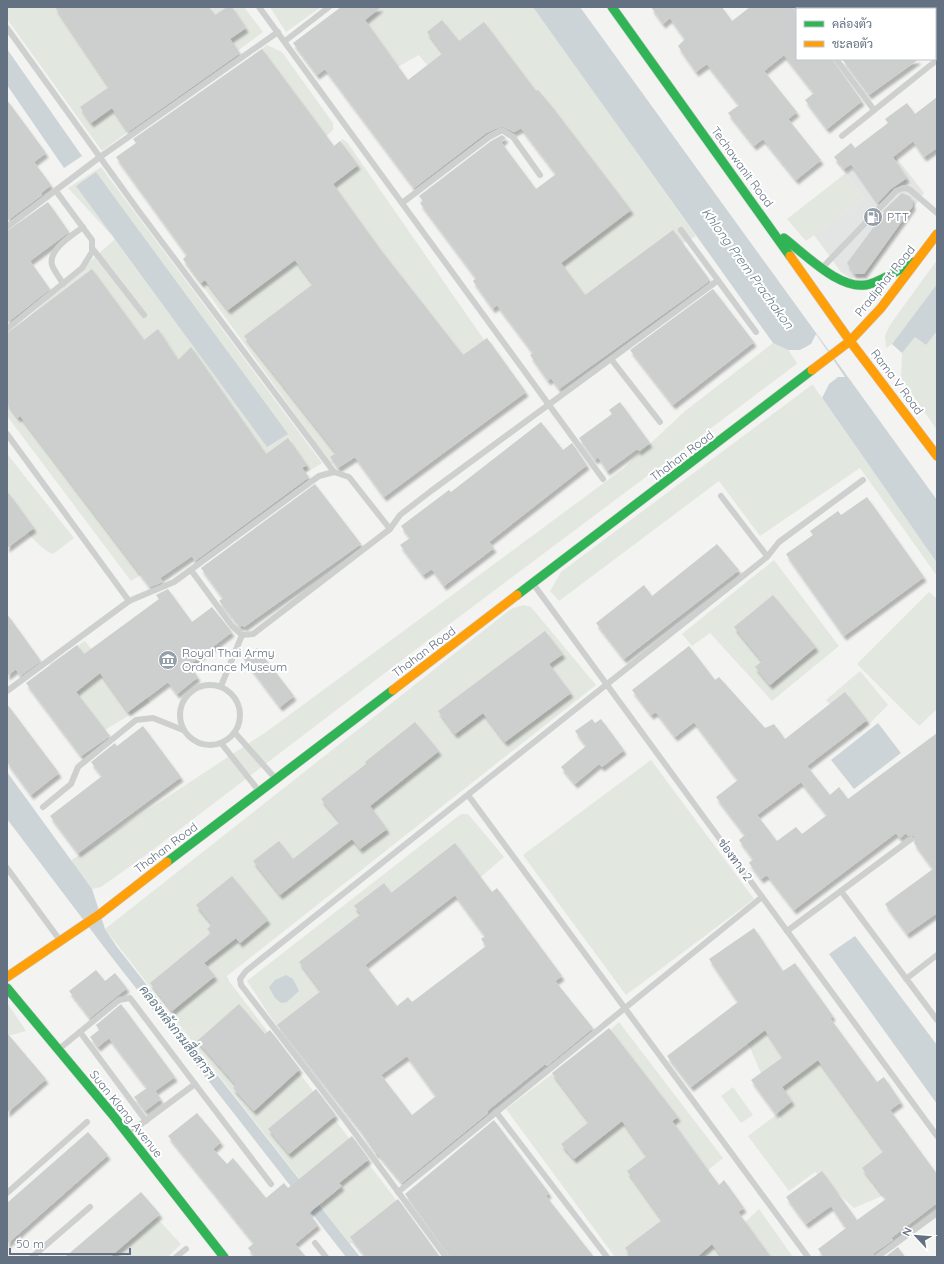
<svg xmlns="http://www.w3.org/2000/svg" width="944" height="1264" font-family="Quicksand,Sarabun,sans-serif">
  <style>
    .built { fill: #e3e5e4 }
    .green { fill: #e2e7e0 }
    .water { fill: #cdd4d7 }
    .pier { fill: #f3f4f1 }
    .building { fill: #cdcfcf; fill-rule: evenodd; filter: url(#shadow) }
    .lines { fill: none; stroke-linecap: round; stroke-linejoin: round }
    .fast-casing { stroke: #cfd1d1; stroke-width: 10 }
    .slow-casing { stroke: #cfd1d1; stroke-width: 10 }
    .lane { stroke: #cecfcf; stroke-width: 6 }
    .fast { stroke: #30b455; stroke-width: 9 }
    .slow { stroke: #ff9f0a; stroke-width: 9 }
    .labels { text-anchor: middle; stroke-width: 4; stroke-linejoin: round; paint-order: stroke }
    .street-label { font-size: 12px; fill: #637182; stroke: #fff }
    .poi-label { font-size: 12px; fill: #637182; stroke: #fff; text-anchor: start }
    .water-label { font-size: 13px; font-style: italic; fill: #637a86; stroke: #fff }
  </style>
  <defs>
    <filter id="shadow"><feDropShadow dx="2.5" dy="4.5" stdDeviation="1" flood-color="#0004"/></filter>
  </defs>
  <rect width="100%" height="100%" fill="#f3f4f1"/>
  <path class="built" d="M888,147l36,46 -59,84 -15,1 -9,-6 -27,-37 50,-36 -18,-26z"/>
  <g class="green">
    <path d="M7,7h237l19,25 -161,119 -95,-132z"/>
    <path d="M270,7h51l-35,25z"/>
    <path d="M345,7h189l162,229 -120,68 -30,-55 62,-54 -64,-92 -112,-32 -13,-16 -27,15z"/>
    <path d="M267,45l15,7 51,71v7l-14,13 -66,-88z"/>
    <path d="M342,139l5,3 142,205 -48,34 -129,-195z"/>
    <path d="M101,167l221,296 -191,118 -124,-165v-80l108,-97 -47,-51z"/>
    <path d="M846,173l18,26 -58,42 -19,-22z"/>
    <path d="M296,250l34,56 34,139 -33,19 -148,-205z"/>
    <path d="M937,260v24l-45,60 -6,4 -1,-12 5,-11z"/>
    <path d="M937,331v99l-36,-52 1,-25 13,-16 11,8z"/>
    <path d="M773,343l15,7 10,13 -367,275 -285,217 -45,32 -9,2 -22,-28 196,-129 166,-122 192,-142 61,-57z"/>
    <path d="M813,384l124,179v13l-77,-108 -100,68 -41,-55 -160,120 -9,-10 11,-19z"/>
    <path d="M7,454l67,84 -21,16c-12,-3 -42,-38 -46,-50 -2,-8 0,-40 0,-50z"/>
    <path d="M774,560l65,86 -67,55 -62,-68 -18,13 -10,-12z"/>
    <path d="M929,592l8,7v110l-18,17 -62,-62z"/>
    <path d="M523,605l8,2 65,78 -369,291 2,5 171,224 -50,39 -245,-315 406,-320z"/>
    <path d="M85,641l24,31 13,-14 28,45 -52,31 -49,-70z"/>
    <path d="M860,671l28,34 -28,28 -34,-33z"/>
    <path d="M651,760l103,139 -128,96 -103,-140z"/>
    <path d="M461,814h7l36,43 -29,25 -23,-29 -123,137 -51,38 -31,-47z"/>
    <path d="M7,1004h1l18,27 -19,5z"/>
    <path d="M790,1005l127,176 -63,27 -39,-36 -26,19 -41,-55 28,-21 6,7 -34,-79z"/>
    <path d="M619,1022l104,136 -15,12 -102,-136z"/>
    <path d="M568,1062l53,31 110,164h-116l-109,-148z"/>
    <path d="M733,1087l20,28 -12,8 -20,-27z"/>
    <path d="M759,1209l34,48h-22l-26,-35z"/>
    <path d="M152,1213l29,31 -13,13h-65z"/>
  </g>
  <g class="water">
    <path d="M533,7h47l357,493v63l-139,-200 -10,-13 -15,-7z"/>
    <path d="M7,49l75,107 -18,12 -57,-83z"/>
    <path d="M96,172l192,262 -21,13 -191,-261z"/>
    <path d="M937,284v47l-11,14 -11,-8 -13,16 -10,-9z"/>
    <path d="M878,723l23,30 -47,36 -23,-29z"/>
    <path d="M7,772l85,117 13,40 12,18 243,310h-14l-236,-302 -103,-136z"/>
    <path d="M855,936l82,109v59l-108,-150z"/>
    <path d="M286,975l7,4 6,12 -12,11 -6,1 -6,-5 -6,-11 6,-7z"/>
  </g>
  <path class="pier" d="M816,334l29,43h-7l-9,7 -7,14 -34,-48h12l11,-6z"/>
  <g class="building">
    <path d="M55,7h154l6,8 12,-8h5l14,21 -16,11 10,14 -112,79 -16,-24 -21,15 -11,-16 29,-20z"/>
    <path d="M341,7h40l-16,13 43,60 35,-27 -16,-21 15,-12 17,21 25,-19 52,69 2,-1 15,18 78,102 -70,53 24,32 88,-65 36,49 -2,2 1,1 -149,107 -8,-11 -3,3 -18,-26 3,-2 -36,-48 -4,4 -20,-28 3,-3 -56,-75 3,-2 -4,-5 72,-55 11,-6 4,3 -5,4 35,47 20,-15 -35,-46 -7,4 -12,-6 -16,7 -72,55 -89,-119 -8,6 -24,-32z"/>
    <path d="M651,7h71l10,14 18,-14h41l6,6v46h35l30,42 -35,28 -22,-29 9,-7 -30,-38 -20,16 33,41 -9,7 33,41 -25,20 -33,-41 -9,7 -26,-33 11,-8 -32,-41 -11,8 -18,-26 7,-7 -15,-21 -7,6z"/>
    <path d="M262,49l72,97 6,-5 18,24 -25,19 47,65 83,106 24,-17 39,54 -142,105 -29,-40 -17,11 -8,-11 6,-4 -92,-117 69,-52 -18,-24 -67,50 -23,-30 -4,3 -18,-24 4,-4 -71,-98 20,-14 -3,-4z"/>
    <path d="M842,59h77l-50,36z"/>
    <path d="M937,97v51l-13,9 -11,-16 -20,16 14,21 -16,11 -13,14 -27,-39 -7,5 -10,-12 17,-14 4,5 33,-25 -3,-4 22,-16 8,11z"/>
    <path d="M7,100l39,53 -12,9 17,23 -10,8 1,2 -35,26z"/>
    <path d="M902,193l9,4 2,9 -49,68h-10l-7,-11 37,-50 -1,-2z"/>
    <path d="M48,202l21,30 -39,29 20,28 -43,34v-92z"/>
    <path d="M92,269l52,71 14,-11 20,31 13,-13 75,107 22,-16 19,27 -5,3 7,9 -114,84 -3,-5 -32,22 3,4 -13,5 -130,-171 -2,2 -11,-15v-70z"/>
    <path d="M713,289l41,53 -81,63 -43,-55z"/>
    <path d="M620,402l30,41 -11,8 -2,-2 -30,22 -9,-14 -3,3 -16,-22 33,-24 -3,-4z"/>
    <path d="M541,422l22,28 9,-7 15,22 -98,77 5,6 -50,38 -12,-17 -9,6 -23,-30 10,-7 -9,-12 48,-36 2,2z"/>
    <path d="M315,484l46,60 -117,83 -2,-2 -2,2 -21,-26 4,-3 -22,-30z"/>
    <path d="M7,491l27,37 -27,20z"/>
    <path d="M867,497l57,80 -80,59 -58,-82 27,-19 -3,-4 28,-20 3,4z"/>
    <path d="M717,544l22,26 -115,89 -28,-36 48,-38 8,11z"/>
    <path d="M168,589l24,33 20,-15 20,25 -43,33 9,12 -21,17 -9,-12 -40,30 -28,-39 -24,19 34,44 -29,20 -55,-73 51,-38 7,9 75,-55 -3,-4z"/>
    <path d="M773,595l43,52 -46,38 -15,-18 7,-6 -28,-34z"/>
    <path d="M7,614l34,47 -21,15 -4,-7 -9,7z"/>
    <path d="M545,631l18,23 -14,10 22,29 -66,49 -22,-29 -28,21 -17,-23z"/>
    <path d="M689,646l26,34 4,-3 46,51 9,-4 11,15 60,-47 22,28 -60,46 23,29 9,-8 9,12 89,-66v180l-30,21 -22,-30 48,-35 -19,-26 1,-4 -1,-3h-6l-2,-3 -6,5 -4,-5 -102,77 -27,-35 -6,4 -12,-16 4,-4 -14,-19 6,-5 -29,-38 22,-17 -44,-58 -19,15 -19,-25 -5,3 -19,-25zM801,782l26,33 -25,19 -6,-7 -19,14 -20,-26z"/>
    <path d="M257,648l37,48 -14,11 -37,-49z"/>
    <path d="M7,704l52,69 -28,22 -24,-33z"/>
    <path d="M592,719l3,4 6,-4 23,31 -22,17 -3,-3 -24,20 -14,-17 25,-21 -11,-15z"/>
    <path d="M415,722l24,29 -69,55 17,23 -27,20 -8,-10 -72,56 -27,-34 26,-20 14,18 47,-37 -19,-23 45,-35 -1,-2z"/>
    <path d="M143,726l38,51 -103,76 -28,-37 52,-40 -11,-14 24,-19 2,3z"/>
    <path d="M455,843l37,49 5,-4 65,88 -7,5 38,47 -46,38 -2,-2 -58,47 1,2 -86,70 -25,-30 -1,1 -16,-24 -83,-105 44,-34 -22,-29 62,-48 -7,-8 30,-23 7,10zM455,895l30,41 -4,3 5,7 -74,56 -4,-5 -11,9 -32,-41zM407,1056l29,40 -24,19 -31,-40z"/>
    <path d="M232,876l36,44 -28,23 -4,-5 -32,25 11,13 -43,35 -22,-28 61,-50 -4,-4 5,-5 -16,-19z"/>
    <path d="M754,928l29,43 12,-8 38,53 -3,2 47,64 7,-5 17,25 -11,8 47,64v29l-46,35 2,2 -19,13 -1,4h-49l-6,-8 28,-21 -15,-22 -25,18 -20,-27 36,-26 35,49 29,-21 -24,-31 22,-17 -66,-91 -36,27 10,14 -16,13 -25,-34 32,-23 -18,-27 -74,57 -24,-31 71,-54 -29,-43z"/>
    <path d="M96,970l9,11 10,-8 12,15 -37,30 -21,-27z"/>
    <path d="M121,1004l54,73 -20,14 6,8 -16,12 -11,-14 13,-9 -38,-50 -11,9 -8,-10 9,-7 -3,-5z"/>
    <path d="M239,1004l26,30 5,-4 30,39 -46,42 -21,-23 3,-3 -39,-44z"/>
    <path d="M609,1028l69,89 -6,4 47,64 5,-5 20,28 -6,4 33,45h-49l-10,-13 -15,13h-65l-7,-9 37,-28 -35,-49 20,-15 -25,-35 -48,38 -13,-15 28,-22 -37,-49z"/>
    <path d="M7,1033l39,46 -39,34z"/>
    <path d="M316,1089l20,26 -47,39 -21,-25z"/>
    <path d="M197,1113l24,29 -8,7 14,15 6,-6 33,40 18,-15 4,5 64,-52 17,23 -30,24 3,3 -33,27 9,12 -23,19 11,13h-51l-7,-9 6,-5 -86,-107z"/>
    <path d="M494,1120l55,73 -3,3 48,61h-144l-45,-63z"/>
    <path d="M88,1132l20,23 -101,89v-41z"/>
    <path d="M141,1192l19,22 -50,43h-45z"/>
    <path d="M398,1199l42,58h-74l-16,-20z"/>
    <path d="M898,1247l7,10h-20z"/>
  </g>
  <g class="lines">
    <defs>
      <g id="fast">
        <path d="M612,7l178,249"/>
        <path d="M784,238c21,16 58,55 86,46 15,-5 30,-15 44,-22"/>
        <path d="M517,595l295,-225"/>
        <path d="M167,862l226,-172"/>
        <path d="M7,988l105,126 112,143"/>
      </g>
      <g id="slow">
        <path d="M790,256l60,85 87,115"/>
        <path d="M812,370l38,-29 31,-33 56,-74"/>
        <path d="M393,690l124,-95"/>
        <path d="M7,977l93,-63 67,-52"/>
      </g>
    </defs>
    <use href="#fast" class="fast-casing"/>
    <use href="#slow" class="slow-casing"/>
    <g class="lane">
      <path d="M259,7l344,472"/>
      <path d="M795,7l2,2"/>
      <path d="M886,9l3,-2"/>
      <path d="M935,11l2,2"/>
      <path d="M7,28l131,182 196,262"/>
      <path d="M285,41l44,-34"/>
      <path d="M836,59l38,51"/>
      <path d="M842,136l95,-76"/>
      <path d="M402,203l87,-66 13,-7 11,7 27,38"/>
      <path d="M7,227l93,-70 178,-125"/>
      <path d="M681,230l75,102"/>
      <path d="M92,248l52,67"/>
      <path d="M823,267l73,-76 7,-3 6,1 28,24"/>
      <path d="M63,284c-3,-6 -9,-13 -11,-19 -4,-16 21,-30 31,-38"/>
      <path d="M7,329l75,-61 10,-16v-12l-36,-49"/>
      <path d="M611,359l49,63"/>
      <path d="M7,434l122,167 -122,90"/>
      <path d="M721,496l46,60"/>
      <path d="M191,570l41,56 10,9 11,-1 137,-105 10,-14 31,-24 286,-210"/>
      <path d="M534,585l403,551"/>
      <path d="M129,601l45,-19 145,-106 15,-4 15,5 41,52"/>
      <circle cx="210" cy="715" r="30"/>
      <path d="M221,686l21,-51"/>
      <path d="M235,733l40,45"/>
      <path d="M221,743l38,48"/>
      <path d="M468,795l340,462"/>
      <path d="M43,807l28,-23 7,-17 58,-47 17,-2 30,12"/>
      <path d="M7,868l52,71"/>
      <path d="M841,891l96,129"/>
      <path d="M787,931l124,-92"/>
      <path d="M906,979l31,-24"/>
      <path d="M80,1032l66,89"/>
      <path d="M59,1049l60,-49 11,-2 65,86 -66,49"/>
      <path d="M195,1084l76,100"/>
      <path d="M496,1112l111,145"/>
      <path d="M398,1192l364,-295"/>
      <path d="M7,1193l80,-71"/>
      <path d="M315,1243l11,14"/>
      <path d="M32,1257l58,-50"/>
      <path d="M176,1257l10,-8"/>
      <path d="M446,1257l-100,-136 -105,-136 -1,-6 6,-8 521,-414 12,-15 84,-62"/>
      <path d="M877,1257l60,-44"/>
    </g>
    <use href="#fast" class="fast"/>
    <use href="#slow" class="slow"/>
  </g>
  <defs>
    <symbol id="fuel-disc" viewBox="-11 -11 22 22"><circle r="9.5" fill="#959fa9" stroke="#fff"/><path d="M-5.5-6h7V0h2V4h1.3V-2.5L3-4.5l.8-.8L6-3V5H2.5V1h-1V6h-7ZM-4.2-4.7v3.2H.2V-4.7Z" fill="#fff"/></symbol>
    <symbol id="museum-disc" viewBox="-11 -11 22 22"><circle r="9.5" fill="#959fa9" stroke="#fff"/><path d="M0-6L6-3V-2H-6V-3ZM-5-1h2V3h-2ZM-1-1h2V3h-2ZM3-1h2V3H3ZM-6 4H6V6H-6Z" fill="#fff"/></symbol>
  </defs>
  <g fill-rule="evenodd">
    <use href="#fuel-disc" x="862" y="206" width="22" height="22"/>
    <use href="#museum-disc" x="157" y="649" width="22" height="22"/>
  </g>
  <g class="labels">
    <g class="street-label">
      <text transform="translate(742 167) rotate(54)" y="4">Techawanit Road</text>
      <text transform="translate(885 281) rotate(-51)" y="4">Pradiphat Road</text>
      <text transform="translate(897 382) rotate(53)" y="4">Rama V Road</text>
      <text transform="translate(682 456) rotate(-37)" y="4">Thahan Road</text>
      <text transform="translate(424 652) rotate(-37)" y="4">Thahan Road</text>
      <text transform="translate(166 848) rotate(-37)" y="4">Thahan Road</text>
      <text transform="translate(735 860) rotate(54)" y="4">ช่องทาง 2</text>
      <text transform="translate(126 1114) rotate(51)" y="4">Suan Klang Avenue</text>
    </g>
    <g class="poi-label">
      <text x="887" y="221">PTT</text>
      <text x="182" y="657">Royal Thai Army<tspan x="182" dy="14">Ordnance Museum</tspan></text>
    </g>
    <g class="water-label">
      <text transform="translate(748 268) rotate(54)" y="5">Khlong Prem Prachakon</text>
      <text transform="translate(178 1032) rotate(52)" y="5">คลองหลังกรมสื่อสารฯ</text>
    </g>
  </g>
  <rect width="944" height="1264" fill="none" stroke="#637182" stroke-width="16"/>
  <rect x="796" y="8" width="140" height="52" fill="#ffffff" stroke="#c1c6cd"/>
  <rect x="804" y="21" width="20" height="6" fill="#30b455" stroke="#c1c6cd"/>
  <text x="832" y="28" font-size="12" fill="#637182">คล่องตัว</text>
  <rect x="804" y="41" width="20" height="6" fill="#ff9f0a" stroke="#c1c6cd"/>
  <text x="832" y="48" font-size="12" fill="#637182">ชะลอตัว</text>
  <g transform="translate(916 1236) rotate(296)" stroke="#ffffff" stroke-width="3" paint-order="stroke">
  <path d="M0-3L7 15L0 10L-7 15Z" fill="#637182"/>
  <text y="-6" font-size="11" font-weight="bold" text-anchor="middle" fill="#637182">N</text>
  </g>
  <path d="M10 1248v6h120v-6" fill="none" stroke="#637182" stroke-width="2"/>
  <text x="16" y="1248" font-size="12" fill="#637182" stroke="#ffffff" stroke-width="3" paint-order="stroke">50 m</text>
</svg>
